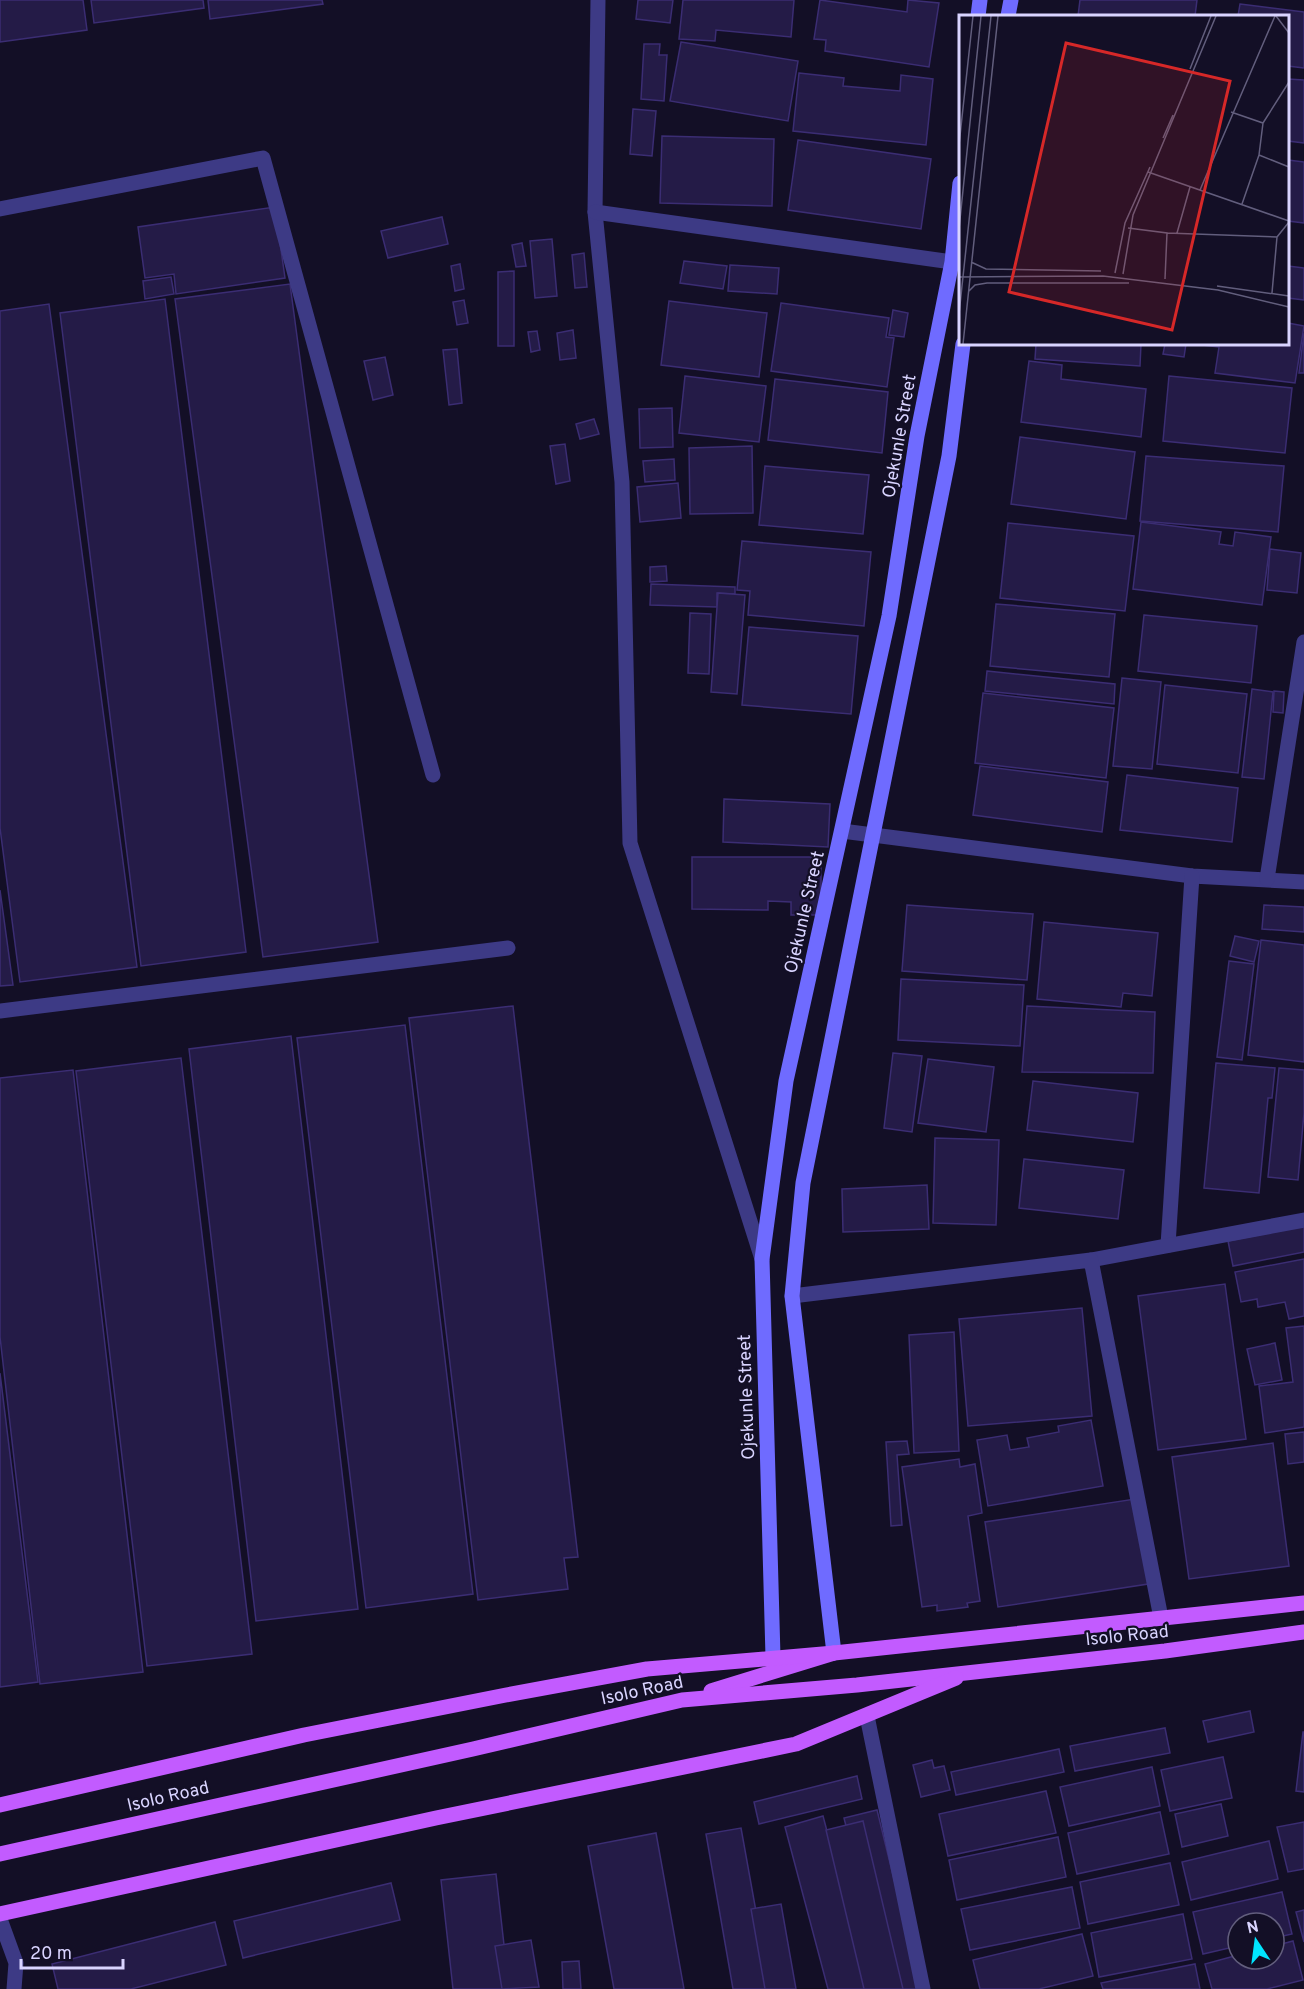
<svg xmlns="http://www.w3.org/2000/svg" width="1304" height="1989" font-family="Overpass,sans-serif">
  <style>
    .building { fill: #241b47; stroke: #3b2d73; stroke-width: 1.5 }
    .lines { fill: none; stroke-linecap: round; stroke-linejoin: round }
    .lane { stroke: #3d3a85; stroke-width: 15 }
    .street { stroke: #3d3a85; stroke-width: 15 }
    .secondary { stroke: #6f6bff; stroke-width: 15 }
    .primary { stroke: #c25bff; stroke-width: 15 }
    .labels { text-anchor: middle; stroke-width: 4.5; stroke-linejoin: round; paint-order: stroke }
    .street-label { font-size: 18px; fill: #d9d4ff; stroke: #130f26 }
    .inset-road { fill: none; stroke: #625e7d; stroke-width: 1.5 }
    .view { fill: #d62828; fill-opacity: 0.15; stroke: #d62828; stroke-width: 3 }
    .inset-edge { fill: none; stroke: #d9d4ff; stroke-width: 3 }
  </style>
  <rect width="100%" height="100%" fill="#130f26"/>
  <g class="building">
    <path d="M0,0h83l4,30 -87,12z"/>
    <path d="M91,0h112l1,8 -110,15z"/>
    <path d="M208,0h114l1,4 -113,15z"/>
    <path d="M638,0h35l-3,23 -34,-4z"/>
    <path d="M683,0h111l-3,37 -75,-7 -1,11 -36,-2z"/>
    <path d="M820,0l87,12 1,-12 31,3 -10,64 -104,-16 1,-11 -12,-1z"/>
    <path d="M1080,0h117l-2,16h-117z"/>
    <path d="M1240,4l64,8v56l-16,-2v-50h-50z"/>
    <path d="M681,42l117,19 -10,60 -118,-20z"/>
    <path d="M644,44h16l-1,11h8l-3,46 -23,-2z"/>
    <path d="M799,73l45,5 -1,8 57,5 1,-16 32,4 -7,66 -133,-14z"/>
    <path d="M1288,79l16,1v63l-16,-2z"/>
    <path d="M633,109l23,2 -4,45 -22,-2z"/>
    <path d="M662,136l112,3 -2,67 -112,-3z"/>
    <path d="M798,140l133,19 -10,70 -133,-19z"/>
    <path d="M1288,160l16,2v61l-16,-2z"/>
    <path d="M275,207l10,71 -109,16 -2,-20 -29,4 -7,-51z"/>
    <path d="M442,217l6,27 -60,14 -7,-27z"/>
    <path d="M552,239l5,57 -22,2 -5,-57z"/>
    <path d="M522,243l4,23 -10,1 -4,-22z"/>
    <path d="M584,253l3,34 -12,1 -3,-33z"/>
    <path d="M684,261l43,5 -4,23 -43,-6z"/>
    <path d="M460,264l4,25 -9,2 -4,-25z"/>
    <path d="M730,265l49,3 -2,26 -49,-3z"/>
    <path d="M1288,266l16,2v32l-16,-2z"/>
    <path d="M514,271v75h-16v-74z"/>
    <path d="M171,277l3,17 -29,5 -2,-18z"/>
    <path d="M290,284l88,658 -115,15 -88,-658z"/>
    <path d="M165,299l81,653 -105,14 -81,-653z"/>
    <path d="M464,300l4,23 -11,2 -4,-23z"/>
    <path d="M669,301l98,12 -8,64 -98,-12z"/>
    <path d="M781,303l108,15 -3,19 8,1 -7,49 -116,-16z"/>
    <path d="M49,304l88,663 -117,15 -20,-154v-517z"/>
    <path d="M893,310l15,3 -4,24 -15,-2z"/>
    <path d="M1288,323l16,3 -9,57 -80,-10 4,-26 -25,-3h94z"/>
    <path d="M573,330l3,28 -16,2 -3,-27z"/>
    <path d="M537,331l3,19 -9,2 -3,-20z"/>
    <path d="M1304,333v40h-5z"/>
    <path d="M1036,344h105l-1,22 -105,-7z"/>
    <path d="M1165,344h21l-2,13 -21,-3z"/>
    <path d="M457,349l5,54 -13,2 -6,-55z"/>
    <path d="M385,357l8,38 -20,5 -9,-39z"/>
    <path d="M1029,361l33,4 -1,14 85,10 -5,48 -120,-15z"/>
    <path d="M685,376l81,10 -7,56 -80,-9z"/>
    <path d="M1169,376l123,12 -7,65 -122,-12z"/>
    <path d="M775,379l113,13 -6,61 -114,-13z"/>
    <path d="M672,408l1,39 -33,1 -1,-39z"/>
    <path d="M594,419l5,15 -19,5 -4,-15z"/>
    <path d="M1020,437l115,15 -9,67 -115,-15z"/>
    <path d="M565,444l5,37 -14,3 -6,-38z"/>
    <path d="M752,446l1,67 -63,1 -1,-66z"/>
    <path d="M1146,456l138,10 -6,66 -138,-11z"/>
    <path d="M674,459l1,21 -30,2 -2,-21z"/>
    <path d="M765,466l104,9 -6,59 -104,-9z"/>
    <path d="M678,483l3,35 -41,4 -3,-35z"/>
    <path d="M1141,522l80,10 -2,12 14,2 2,-14 36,5 -9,68 -129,-16z"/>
    <path d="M1008,523l126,13 -9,75 -125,-13z"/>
    <path d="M742,541l129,11 -7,74 -116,-11 2,-24 -13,-1z"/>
    <path d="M1270,549l31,4 -4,40 -30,-3z"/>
    <path d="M666,566l1,15 -17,1v-15z"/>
    <path d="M651,584l84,3v7l-18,-1v14l-67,-2z"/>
    <path d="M718,593l27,2 -8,99 -26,-2z"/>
    <path d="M996,604l119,10 -6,63 -119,-11z"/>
    <path d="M690,613l21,1 -2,60 -21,-1z"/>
    <path d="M1144,615l113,11 -6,57 -113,-12z"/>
    <path d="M749,627l109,9 -7,78 -109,-9z"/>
    <path d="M987,671l128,13 -1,20 -129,-13z"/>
    <path d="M1122,678l39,4 -9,87 -39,-3z"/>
    <path d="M1165,685l82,9 -9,79 -81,-9z"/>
    <path d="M1252,689l21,3 -9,87 -22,-2z"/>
    <path d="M1274,691l10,1 -1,21 -10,-1z"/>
    <path d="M983,693l131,15 -8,70 -131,-15z"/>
    <path d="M980,766l128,16 -6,50 -129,-17z"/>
    <path d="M1127,775l111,13 -6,54 -112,-12z"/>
    <path d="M724,799l106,5 -2,43 -105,-5z"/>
    <path d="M692,857h129v58h-30v-13l-23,-1v9l-76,-1z"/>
    <path d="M0,890l13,95 -13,1z"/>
    <path d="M907,905l126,9 -6,66 -125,-9z"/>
    <path d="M1264,905l40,2v25l-42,-3z"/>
    <path d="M1044,922l114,11 -6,63 -29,-3 -2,14 -84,-8z"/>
    <path d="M1235,936l24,5 -5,21 -24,-6z"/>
    <path d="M1261,940l43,5v117l-56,-7z"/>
    <path d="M1229,961l25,3 -12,96 -25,-3z"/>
    <path d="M901,979l123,6 -4,61 -122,-6z"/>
    <path d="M513,1006l65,551 -14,1 4,31 -90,11 -69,-582z"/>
    <path d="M1027,1006l128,6 -2,61 -131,-1z"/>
    <path d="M405,1025l68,569 -107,14 -69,-570z"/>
    <path d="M291,1036l67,573 -102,12 -67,-572z"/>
    <path d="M893,1053l29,3 -10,76 -28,-4z"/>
    <path d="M181,1058l71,596 -105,12 -71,-595z"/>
    <path d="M928,1059l66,8 -8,65 -68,-9z"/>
    <path d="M1216,1063l59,5 -3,30h-4l-9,95 -55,-5z"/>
    <path d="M1279,1068l25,2v43l-6,67 -30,-3z"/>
    <path d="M73,1070l70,602 -103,12 -40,-347v-259z"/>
    <path d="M1033,1081l105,12 -5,49 -106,-12z"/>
    <path d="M935,1138l64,2 -3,85 -63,-2z"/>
    <path d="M1024,1159l100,11 -6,49 -99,-11z"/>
    <path d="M927,1185l2,44 -86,3 -1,-43z"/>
    <path d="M1304,1226v26l-71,14 -5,-25z"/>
    <path d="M1304,1259v57l-15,3 -4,-17 -27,5 -1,-8 -16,3 -6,-30z"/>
    <path d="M1225,1284l21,155 -88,11 -20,-154z"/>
    <path d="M1082,1308l10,108 -124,10 -9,-107z"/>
    <path d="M1304,1326v101l-39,6 -6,-47 34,-4 -7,-54z"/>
    <path d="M954,1332l5,119 -45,2 -5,-118z"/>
    <path d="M1275,1343l7,37 -27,5 -8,-36z"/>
    <path d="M0,1373l38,309 -38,5z"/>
    <path d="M1091,1420l12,66 -115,20 -11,-66 30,-5 3,15 19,-3 -2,-9 32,-6 -1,-6z"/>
    <path d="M1304,1432v30l-16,2 -3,-30z"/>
    <path d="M907,1441l2,13 -12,1 5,70 -11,1 -5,-84z"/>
    <path d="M1273,1443l16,123 -100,13 -17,-122z"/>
    <path d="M959,1459l1,8 15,-3 7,49 -14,3 12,85 -13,2 1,4 -31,4v-6l-15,2 -20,-140z"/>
    <path d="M1135,1499l13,85 -150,23 -13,-85z"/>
    <path d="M1250,1711l4,21 -46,10 -5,-21z"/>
    <path d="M1165,1728l5,25 -95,18 -5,-25z"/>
    <path d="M1303,1732h1v60l-8,-1z"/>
    <path d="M1059,1749l5,23 -108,23 -5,-23z"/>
    <path d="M1223,1757l9,41 -62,13 -9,-41z"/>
    <path d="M932,1760l2,8 10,-2 6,24 -29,7 -8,-32z"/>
    <path d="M1152,1767l8,39 -91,20 -9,-39z"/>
    <path d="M857,1776l5,23 -103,25 -5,-22z"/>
    <path d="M1046,1791l10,42 -108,23 -9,-42z"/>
    <path d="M1221,1804l7,32 -46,11 -7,-33z"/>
    <path d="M877,1810l44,179h-34l-43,-171z"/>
    <path d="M1160,1812l9,42 -92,20 -9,-41z"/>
    <path d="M823,1816l46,173h-41l-43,-162z"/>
    <path d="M863,1821l40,168h-39l-38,-159z"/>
    <path d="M1304,1822v47l-16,3 -11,-45z"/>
    <path d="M741,1828l29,161h-37l-27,-155z"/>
    <path d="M656,1833l28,156h-70l-26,-143z"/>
    <path d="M1058,1837l8,40 -109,23 -8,-40z"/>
    <path d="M1269,1841l9,38 -87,21 -9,-38z"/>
    <path d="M1170,1863l9,42 -91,19 -8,-42z"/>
    <path d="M496,1874l13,115h-56l-12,-109z"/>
    <path d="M391,1883l9,37 -157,38 -9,-37z"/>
    <path d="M1072,1887l8,41 -110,22 -9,-41z"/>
    <path d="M1282,1892l10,42 -18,4v-15h-36v23l-35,8 -10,-42z"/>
    <path d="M781,1904l15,85h-31l-14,-80z"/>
    <path d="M1304,1910v32l-8,-30z"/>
    <path d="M1183,1914l9,45 -93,18 -8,-44z"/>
    <path d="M215,1922l11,43 -95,24h-73l-6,-25z"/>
    <path d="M1082,1934l11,42 -54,13h-59l-7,-29z"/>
    <path d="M531,1940l8,47 -37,2 -7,-43z"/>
    <path d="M1293,1941l10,39 -36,9h-55l-7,-25 33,-9v4h36v-13z"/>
    <path d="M579,1961l2,28h-18l-1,-27z"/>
    <path d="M1195,1964l5,25h-97l-2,-6z"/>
  </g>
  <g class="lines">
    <g class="lane">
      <path d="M598,0l-3,212 27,270 8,361 132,416"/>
      <path d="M0,209l263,-51 170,617"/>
      <path d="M595,212l357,50"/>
      <path d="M0,1011l508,-63"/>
      <path d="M867,1716l56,273"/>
      <path d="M0,1919l16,44 -2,26"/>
    </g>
    <g class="street">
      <path d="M842,831l350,45 112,6"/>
      <path d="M1267,879l37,-237"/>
      <path d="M1168,1245l24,-369"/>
      <path d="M1091,1260l213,-40"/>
      <path d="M792,1296l299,-36 70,358"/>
    </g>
    <g class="secondary">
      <path d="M978,16l2,-16"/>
      <path d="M1008,16l3,-16"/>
      <path d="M834,1653l-42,-357 11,-113 146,-727 14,-112"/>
      <path d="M773,1657l-11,-398 24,-178 103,-465 28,-180 35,-174 8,-79"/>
    </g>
    <g class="primary">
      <path d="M711,1691l123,-38 470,-50"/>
      <path d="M0,1805l304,-70 202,-40 141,-26 187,-16"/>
      <path d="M0,1854l473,-105 209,-49 175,-15 308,-34 139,-19"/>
      <path d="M0,1914l436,-96 360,-74 160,-66"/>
    </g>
  </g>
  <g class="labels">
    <g class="street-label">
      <text transform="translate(899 436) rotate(-80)" y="6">Ojekunle Street</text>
      <text transform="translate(804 912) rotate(-77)" y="6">Ojekunle Street</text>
      <text transform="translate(746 1397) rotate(-92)" y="6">Ojekunle Street</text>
      <text transform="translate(1127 1635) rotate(-6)" y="6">Isolo Road</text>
      <text transform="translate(642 1690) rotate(-12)" y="6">Isolo Road</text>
      <text transform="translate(168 1796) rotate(-13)" y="6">Isolo Road</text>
    </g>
  </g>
  <g transform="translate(959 15)">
    <rect width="330" height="330" fill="#130f26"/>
    <path class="inset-road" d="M317,1l13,17M231,54l21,-53M272,97l32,11 26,-41M304,108l-4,32 30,12M204,123l10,-23M0,130l14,-129M189,157l141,49M241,175l75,-174M283,189l17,-49M169,213l39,5 -2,46M0,214l22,-213M208,218l110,4 -5,56M218,218l13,-46M318,222l12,-15M12,247l15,7 115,2M156,258l10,-50 25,-56M164,259l10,-59 83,-199M0,262l144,-1 115,14 71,17M258,271l72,10M10,276l6,-6 12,-2h142M0,299l32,-298M4,329l35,-328"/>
    <path class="view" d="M107,28l164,38 -58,249 -163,-38z"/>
    <rect width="330" height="330" class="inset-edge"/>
  </g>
  <g transform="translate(1256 1941) rotate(347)"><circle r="28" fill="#130f26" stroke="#625e7d" stroke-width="1.5"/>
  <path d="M0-4.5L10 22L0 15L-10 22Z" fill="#00e5ff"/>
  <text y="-9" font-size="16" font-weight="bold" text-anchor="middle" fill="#d9d4ff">N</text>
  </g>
  <path d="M21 1959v9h102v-9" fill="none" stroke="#d9d4ff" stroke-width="3"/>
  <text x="30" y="1959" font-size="18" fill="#d9d4ff" stroke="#130f26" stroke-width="4.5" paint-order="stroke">20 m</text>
</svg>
